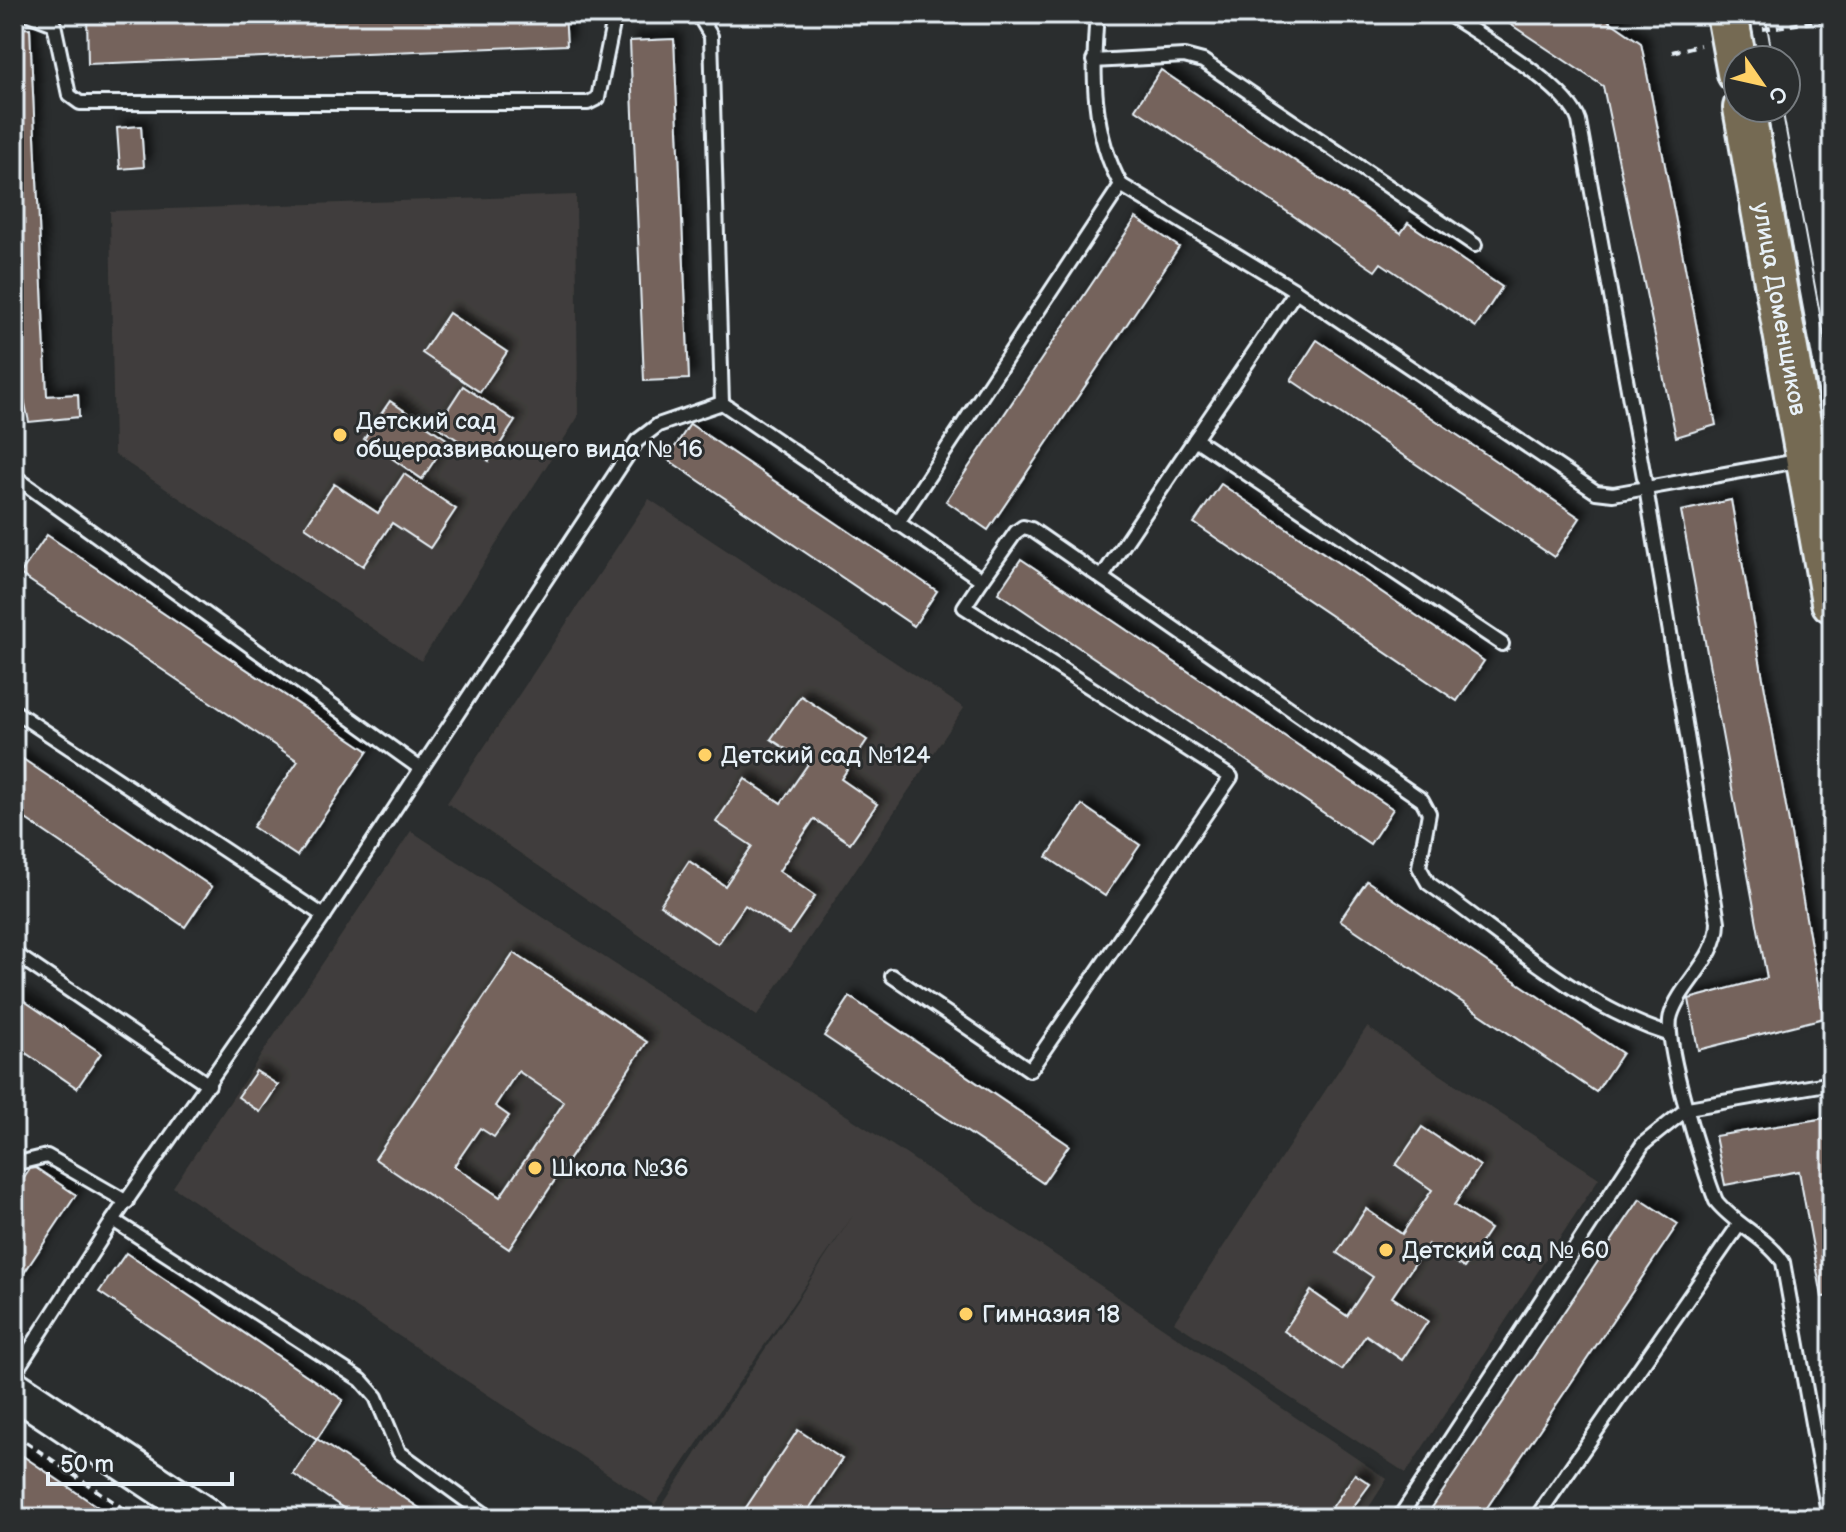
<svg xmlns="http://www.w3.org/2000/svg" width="1846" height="1532" font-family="'Balsamiq Sans',sans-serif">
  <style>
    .built { fill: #403e3c }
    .building { fill: #74645b; stroke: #e8f1f8; stroke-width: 2; fill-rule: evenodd; filter: url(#shadow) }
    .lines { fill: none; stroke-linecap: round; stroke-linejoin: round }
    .lane-casing { stroke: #e8f1f8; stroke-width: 18 }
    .secondary-casing { stroke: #e8f1f8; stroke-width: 42 }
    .primary-casing { stroke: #e8f1f8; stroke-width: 46 }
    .path { stroke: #e8f1f8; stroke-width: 4; stroke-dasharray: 8 6; stroke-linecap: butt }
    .lane { stroke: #2a2d2e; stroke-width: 12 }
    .secondary { stroke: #2a2d2e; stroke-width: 36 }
    .primary { stroke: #746b52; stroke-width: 40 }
    .tram { stroke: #e8f1f8; stroke-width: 2 }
    .poi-dot { fill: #ffd166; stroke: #2a2d2e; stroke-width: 3 }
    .labels { text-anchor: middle; stroke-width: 6; stroke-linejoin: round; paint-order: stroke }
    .street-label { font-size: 24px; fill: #e8f1f8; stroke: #2a2d2e }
    .poi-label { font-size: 24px; fill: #e8f1f8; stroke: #2a2d2e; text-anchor: start }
  </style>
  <defs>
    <filter id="shadow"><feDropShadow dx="7" dy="-7" stdDeviation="4" flood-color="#0009"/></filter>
  </defs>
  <rect width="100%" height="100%" fill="#2a2d2e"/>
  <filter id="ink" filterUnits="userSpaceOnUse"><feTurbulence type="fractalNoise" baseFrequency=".0125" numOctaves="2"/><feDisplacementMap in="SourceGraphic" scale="16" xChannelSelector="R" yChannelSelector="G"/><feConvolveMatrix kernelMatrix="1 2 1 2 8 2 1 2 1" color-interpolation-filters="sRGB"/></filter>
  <g filter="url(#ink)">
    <g class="built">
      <path d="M576,195l2,222 -157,244 -307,-207 -4,-243z"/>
      <path d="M649,499l315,209 -207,308 -310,-213z"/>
      <path d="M411,831l487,318 489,330 -25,39h-708l200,-304 -199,291 -482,-318z"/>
      <path d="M1367,1027l232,151 -193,295 -232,-151z"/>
    </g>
    <g class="building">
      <path d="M87,14h478l2,31 -479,19z"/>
      <path d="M1495,14h104l42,29 75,382 -40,12 -73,-351z"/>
      <path d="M30,28l17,368 31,-2 1,23 -50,5 -5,-23 -10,1v-371z"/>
      <path d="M674,39l15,340 -45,2 -14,-340z"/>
      <path d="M1161,70l240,163 7,-10 94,64 -26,40 -95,-64 -6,8 -240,-162z"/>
      <path d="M141,126l3,41 -24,2 -3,-41z"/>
      <path d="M1136,218l43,29 -191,283 -42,-29z"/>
      <path d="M449,313l58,39 -27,40 -58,-39z"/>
      <path d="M1317,340l263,178 -26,39 -263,-177z"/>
      <path d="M463,386l52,35 -26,40 -52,-35z"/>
      <path d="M390,401l58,39 -26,39 -58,-40z"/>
      <path d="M690,424l247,167 -23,35 -247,-167z"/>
      <path d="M404,474l52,35 -26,39 -38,-25 -29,43 -58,-39 29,-43 44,29z"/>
      <path d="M1221,484l263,177 -27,40 -263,-178z"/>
      <path d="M1731,500l93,518 -126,32 -9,-51 78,-21 -86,-467z"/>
      <path d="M47,535l321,216 -71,105 -44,-29 45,-66 -278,-187z"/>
      <path d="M1021,559l372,250 -23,35 -372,-251z"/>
      <path d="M801,696l66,44 -26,39 36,25 -27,39 -36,-24 -35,52 36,25 -26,38 -44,-29 -27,39 -58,-39 29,-44 36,25 27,-40 -36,-24 29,-43 36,24 27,-39 -37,-25z"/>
      <path d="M14,753l198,134 -27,40 -171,-116z"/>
      <path d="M1082,805l58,40 -35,51 -58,-39z"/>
      <path d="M1367,881l255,172 -26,39 -256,-172z"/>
      <path d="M514,953l133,89 -138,207 -134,-90zM518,1071l46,31 -64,95 -46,-31 26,-38 14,9 15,-21 -14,-10z"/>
      <path d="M14,994l87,59 -24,35 -63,-43z"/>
      <path d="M850,997l219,148 -26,38 -219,-147z"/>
      <path d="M256,1071l22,14 -18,27 -22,-15z"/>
      <path d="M1832,1117v179l-10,1 -23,-126 -74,14 -10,-49z"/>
      <path d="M1422,1127l58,39 -26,39 36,24 -26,39 -36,-24 -36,53 36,24 -26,39 -36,-25 -24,35 -58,-39 27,-40 36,25 26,-39 -36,-24 29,-44 36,25 30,-44 -36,-25z"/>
      <path d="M36,1168l40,27 -62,93v-95l16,-24z"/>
      <path d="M1640,1199l38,25 -198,294h-55z"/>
      <path d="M126,1253l217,147 -26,39 -218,-147z"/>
      <path d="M798,1430l44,29 -39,59h-64z"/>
      <path d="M317,1439l117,79h-76l-65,-44z"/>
      <path d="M14,1450l100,68h-85l-15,-10z"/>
      <path d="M1355,1474l15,10 -25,34 -14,-9z"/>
    </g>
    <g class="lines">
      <defs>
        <g id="lane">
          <path d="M28,14l26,10 15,71 11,8h508l10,-5 17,-84"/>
          <path d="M698,14l13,22 11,367"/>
          <path d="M1448,14c32,22 120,72 131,107l67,367 72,434c0,36 -37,61 -47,93 -9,25 33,157 45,186 19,24 50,36 67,61l46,256"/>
          <path d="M1093,61l91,-5 19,5 272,184"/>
          <path d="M1121,185l175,106 300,201 17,2 190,-34"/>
          <path d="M1296,291l-101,148 307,205"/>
          <path d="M14,476l407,293"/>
          <path d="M897,524l224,-339c-29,-51 -29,-114 -24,-171"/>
          <path d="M1102,577l93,-138"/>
          <path d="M982,580l34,-48 7,-5 8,2 391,271 7,13 -10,54 9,16c74,52 153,124 240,151"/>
          <path d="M14,711l310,205"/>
          <path d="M14,953l195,132"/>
          <path d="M14,1164l33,-8 80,46"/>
          <path d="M113,1220l248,160 15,17 23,55 91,66"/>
          <path d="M14,1374l99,-154 211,-304 313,-475 21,-16 64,-22 260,177 -18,27 267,170 -201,293 -138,-94"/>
          <path d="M1399,1518l244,-374 45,-36 144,-25"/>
          <path d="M1536,1518l203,-293"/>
        </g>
        <path id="secondary" d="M14,1389l194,129"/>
        <g id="primary">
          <path d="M1727,14l11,59"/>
          <path id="s1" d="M1744,108l88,494"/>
        </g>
      </defs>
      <use href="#lane" class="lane-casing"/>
      <use href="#secondary" class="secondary-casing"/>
      <use href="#primary" class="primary-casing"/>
      <g class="path">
        <path d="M1763,29l69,-10"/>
        <path d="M1672,52l28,-7"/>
        <path d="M14,1434l123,84"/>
      </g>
      <use href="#lane" class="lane"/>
      <use href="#secondary" class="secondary"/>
      <use href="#primary" class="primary"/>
      <g class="tram">
        <path d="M1749,14l8,46"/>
        <path d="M1765,14l8,46"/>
        <path d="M1766,108l66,358"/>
        <path d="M1782,108l50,271"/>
      </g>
    </g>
  </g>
  <g class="poi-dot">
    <circle cx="340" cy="435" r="8"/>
    <circle cx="705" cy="755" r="8"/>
    <circle cx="535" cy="1168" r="8"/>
    <circle cx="1386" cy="1250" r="8"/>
    <circle cx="966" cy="1314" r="8"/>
  </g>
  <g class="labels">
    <g class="street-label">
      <text dy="8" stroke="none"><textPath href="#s1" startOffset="204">улица Доменщиков</textPath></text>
    </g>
    <g class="poi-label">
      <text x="356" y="429">Детский сад<tspan x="356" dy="28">общеразвивающего вида № 16</tspan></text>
      <text x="721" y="763">Детский сад №124</text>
      <text x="551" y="1176">Школа №36</text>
      <text x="1402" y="1258">Детский сад № 60</text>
      <text x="982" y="1322">Гимназия 18</text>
    </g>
  </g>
  <rect width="1846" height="1532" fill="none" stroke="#2a2d2e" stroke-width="48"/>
  <rect x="24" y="24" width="1798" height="1484" fill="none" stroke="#e8f1f8" stroke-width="3" filter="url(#ink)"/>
  <g transform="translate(1762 84) rotate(124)"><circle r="38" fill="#2a2d2e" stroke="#767b7f" stroke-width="2"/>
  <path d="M0-6L14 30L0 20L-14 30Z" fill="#ffd166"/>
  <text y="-12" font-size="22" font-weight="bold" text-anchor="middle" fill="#e8f1f8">С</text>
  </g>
  <path d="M48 1472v12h184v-12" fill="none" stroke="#e8f1f8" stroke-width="4"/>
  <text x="60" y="1472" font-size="24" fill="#e8f1f8" stroke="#2a2d2e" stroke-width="6" paint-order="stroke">50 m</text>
</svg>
